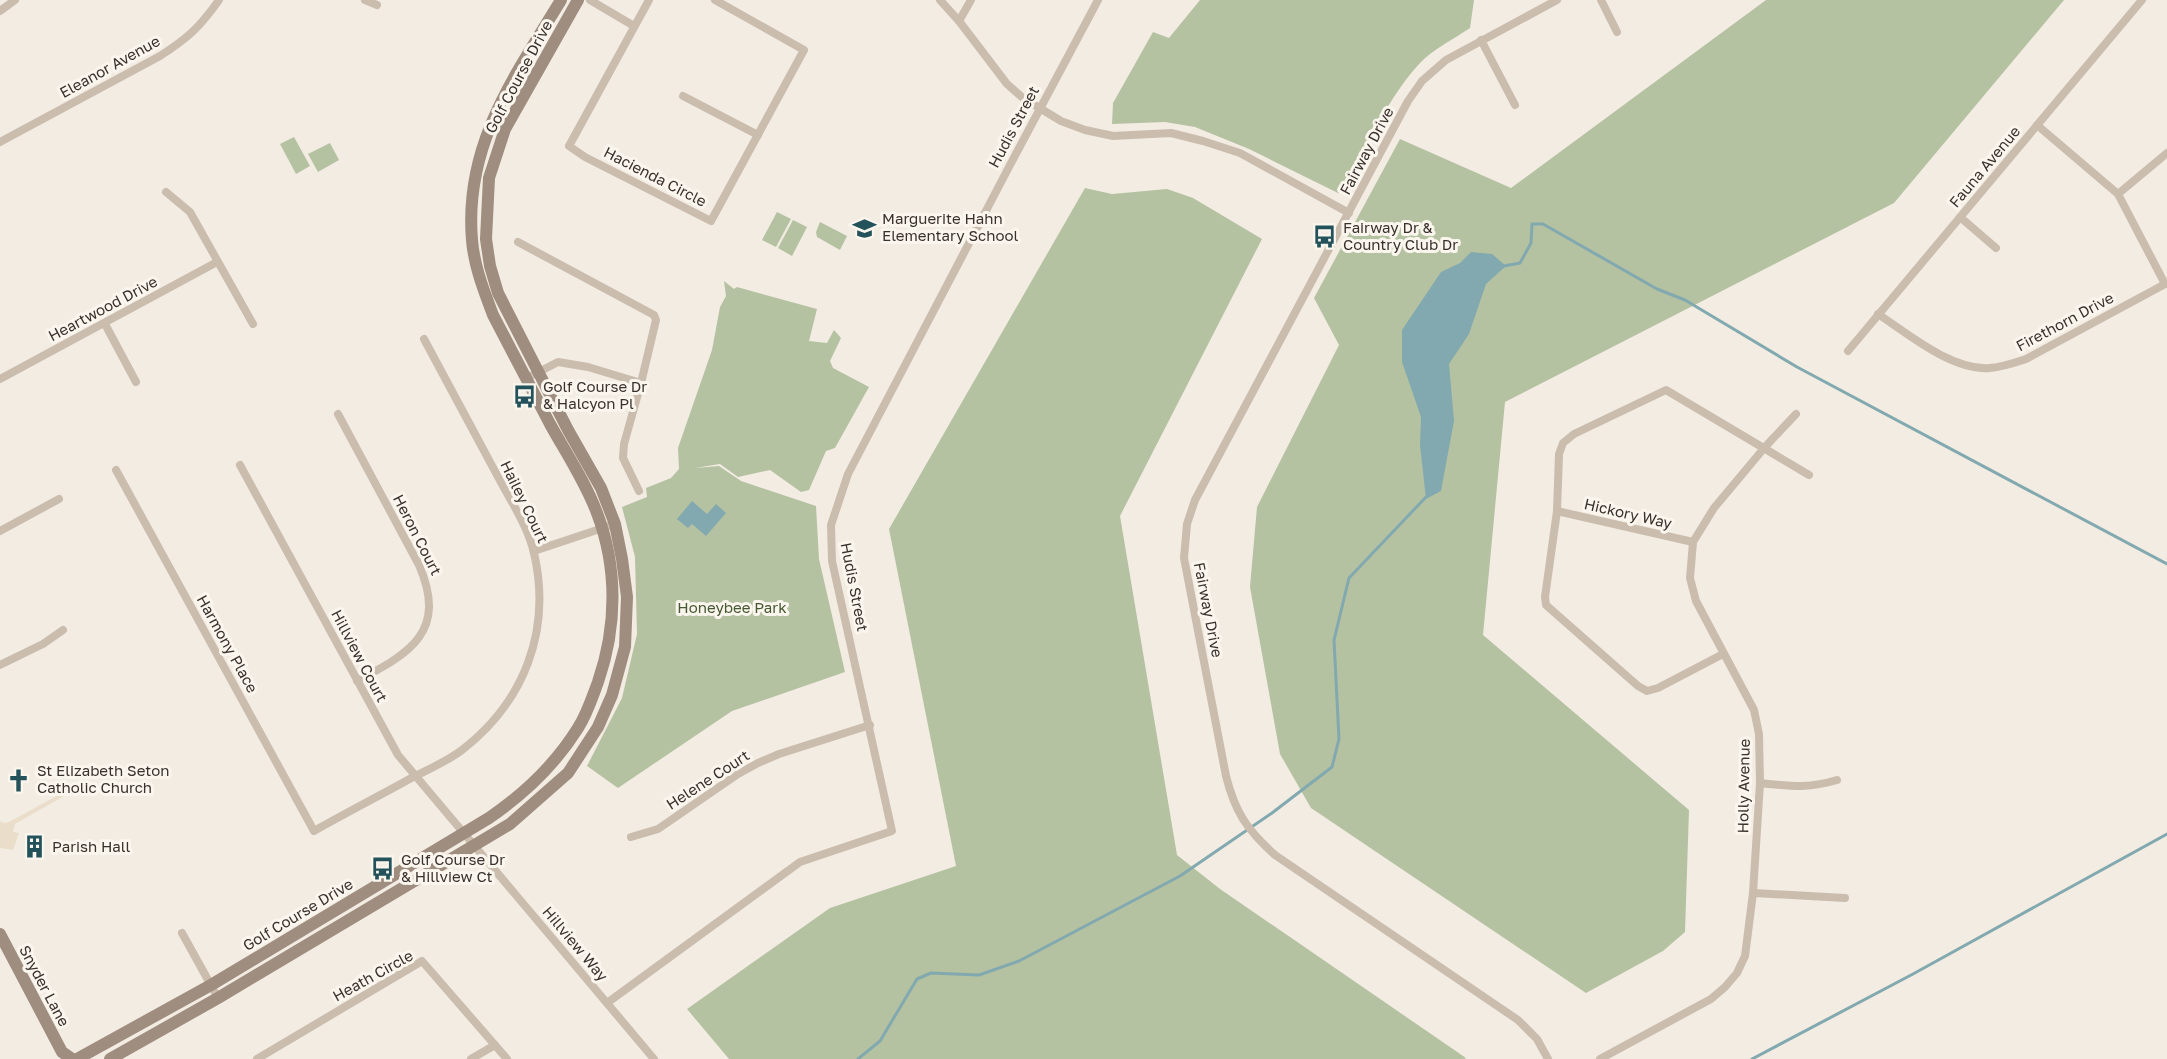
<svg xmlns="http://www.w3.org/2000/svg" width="2167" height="1059" font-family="'Golos Text',sans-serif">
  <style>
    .green { fill: #b5c2a2 }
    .plaza { fill: #eadeca }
    .water { fill: #82a9af }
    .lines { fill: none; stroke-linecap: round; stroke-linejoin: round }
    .stream { stroke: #82a9af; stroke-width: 3 }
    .street { stroke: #cbbdae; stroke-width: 8 }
    .secondary { stroke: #9f8d7f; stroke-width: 12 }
    .labels { text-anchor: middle; stroke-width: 6; stroke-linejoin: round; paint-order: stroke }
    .street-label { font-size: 15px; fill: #3a312c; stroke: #faf6ee }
    .poi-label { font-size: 15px; fill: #3a312c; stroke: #faf6ee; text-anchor: start }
    .park-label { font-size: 15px; fill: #465731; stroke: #faf6ee }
  </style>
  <rect width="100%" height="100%" fill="#f3ece2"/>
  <g class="green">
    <path d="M1200,0h274l-4,28c-16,11 -37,21 -50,35 -33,35 -52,83 -75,125l-7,5 -89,-44 -54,-22 -30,-5 -53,2 1,-21 40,-71 16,6z"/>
    <path d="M1766,0h298l-170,203 -389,199 -22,233 206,175 -4,122 -22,19 -77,42 -275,-185 -31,-54 -30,-167 7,-80 82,-162 -25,-47 86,-159 111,49z"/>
    <path d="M294,137l16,29 -14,8 -16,-30z"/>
    <path d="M330,143l9,17 -21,12 -10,-18z"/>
    <path d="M1085,188l27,6 55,-5 26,9 69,41 -142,277 57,339 43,34 246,169 -2,1h-735l-42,-50 143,-101 126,-42 -67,-337z"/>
    <path d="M777,212l14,7 -15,28 -14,-7z"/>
    <path d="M793,220l14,7 -15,29 -14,-8z"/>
    <path d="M820,222l27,14 -7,14 -23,-13 -1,-5z"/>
    <path d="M724,281l10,8 3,-2 80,22 -8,32 18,2 7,-13 7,8 -11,23 3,7 36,19 -34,61 -9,3 -17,39 -8,2 -31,-22 -32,7 -18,-13 -25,4 24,-2 22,15 75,25 3,53 26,113 -113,39 -114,77 -31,-22 35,-68 15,-64 -2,-77 -13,-50 25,-10 -1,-9 25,-10 8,-9 -1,-21 34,-98 8,-43 6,-11z"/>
  </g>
  <path class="plaza" d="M62,793l2,3 -49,28 -2,8 6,1 -6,17 -13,-2v-27l3,2 6,-1z"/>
  <g class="water">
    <path d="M1471,252l21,2 14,12 -20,18 -17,50 -20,30 5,57 -13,70 -15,8 -6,-54 1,-28 -19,-55v-32l39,-58 19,-9z"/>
    <path d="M692,501l15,13 9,-10 10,9 -20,23 -14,-12 -4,4 -11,-9z"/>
  </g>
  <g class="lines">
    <g class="stream">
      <path d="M1504,266l16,-3 11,-20 1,-19h11l114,65 28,11 112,67 370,197"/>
      <path d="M858,1059l22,-18 37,-62 14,-6 48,2 40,-14 161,-85 92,-63 60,-46 7,-28 -5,-99 15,-62 77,-81"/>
      <path d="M1752,1059l161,-85 254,-140"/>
    </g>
    <g class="street">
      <path d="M365,0l12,5"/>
      <path d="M590,0l44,26"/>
      <path d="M649,0l-80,146 16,11 126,64 93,-171 -89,-50"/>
      <path d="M940,0l19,21 48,63 16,14 38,23 24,9 28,6 58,-3 32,8 37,12 109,60"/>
      <path d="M1601,0l16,32"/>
      <path d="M0,11l15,-11"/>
      <path d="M959,21l12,-21"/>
      <path d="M1481,40l34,65"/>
      <path d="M683,96l75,39"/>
      <path d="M2037,125l81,69 47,90"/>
      <path d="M0,142l160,-86c28,-18 40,-29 59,-56"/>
      <path d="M166,192l24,20 63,112"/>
      <path d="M2118,194l49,-41"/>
      <path d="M1960,217l36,31"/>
      <path d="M518,242l136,73 2,5 -15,63"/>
      <path d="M1878,314c30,20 74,57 112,54 13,-1 24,-5 36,-9l141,-76"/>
      <path d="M105,324l31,58"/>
      <path d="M1848,351l294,-351"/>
      <path d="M527,378l31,-16 30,5 53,16 -17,61 -1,14 16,33"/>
      <path d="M0,379l217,-117"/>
      <path d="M338,414l81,151c29,67 -9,88 -62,116"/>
      <path d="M240,465l158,290 256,304"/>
      <path d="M116,470l198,361c30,-17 61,-33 92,-50 18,-10 39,-18 56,-31 62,-48 90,-119 72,-197 -6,-27 -24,-53 -37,-78 -24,-45 -49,-91 -73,-136"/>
      <path d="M1557,511l136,31"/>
      <path d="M0,531l59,-32"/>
      <path d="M534,551l81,-27"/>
      <path d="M1723,654l-65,34 -11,3 -9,-5 -92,-81 -1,-8 12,-86 2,-57 4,-11 11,-9 92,-44 143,85"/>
      <path d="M0,665l43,-21 20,-14"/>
      <path d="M1760,783c31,3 47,6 77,-3"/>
      <path d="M631,837l27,-8 80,-55 20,-11 21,-9 91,-29"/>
      <path d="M1753,893l92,5"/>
      <path d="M182,933l36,65"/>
      <path d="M607,1003l193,-141 92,-31 -60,-270 -1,-36 17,-51 162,-309 88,-165"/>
      <path d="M257,1059l165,-98 85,98"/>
      <path d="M471,1059l24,-14"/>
      <path d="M1548,1059l-11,-20 -19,-19 -243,-165c-28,-25 -40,-43 -49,-79l-42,-218 3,-34 8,-24 213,-399 14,-20 24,-21 111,-60"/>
      <path d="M1600,1059l111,-60 14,-12 12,-14 8,-17 8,-63 7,-110 -1,-49 -5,-24 -58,-109 -6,-23 3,-36 21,-34 51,-61 31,-33"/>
    </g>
    <g class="secondary">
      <path d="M0,934l62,118 10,7"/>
      <path d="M77,1059l134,-74 278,-167c35,-24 66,-53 89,-90 9,-14 14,-30 20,-46 19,-55 20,-114 -1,-169 -12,-32 -31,-60 -47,-89 -19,-36 -38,-73 -57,-109 -9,-24 -19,-49 -21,-75 -8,-95 42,-163 89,-240"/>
      <path d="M110,1059l108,-61 292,-174 58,-51 30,-46 14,-32 13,-48 2,-50 -5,-38 -7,-35 -14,-36 -33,-58 -70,-137 -8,-27 -4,-27 3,-61 16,-49 73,-129"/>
    </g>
  </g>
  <defs>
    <symbol id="school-bare" viewBox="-9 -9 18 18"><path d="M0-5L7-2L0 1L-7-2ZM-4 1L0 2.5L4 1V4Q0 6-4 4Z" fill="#23525a" stroke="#faf6ee" stroke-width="2.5" paint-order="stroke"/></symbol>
    <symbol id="bus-bare" viewBox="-9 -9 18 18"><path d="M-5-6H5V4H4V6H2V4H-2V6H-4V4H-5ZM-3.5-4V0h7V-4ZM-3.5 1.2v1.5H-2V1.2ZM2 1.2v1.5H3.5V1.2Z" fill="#23525a" stroke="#faf6ee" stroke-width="2.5" paint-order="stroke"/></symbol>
    <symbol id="church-bare" viewBox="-9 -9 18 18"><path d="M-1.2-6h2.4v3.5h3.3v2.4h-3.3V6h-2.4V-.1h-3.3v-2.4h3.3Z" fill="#23525a" stroke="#faf6ee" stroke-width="2.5" paint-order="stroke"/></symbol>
    <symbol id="building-bare" viewBox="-9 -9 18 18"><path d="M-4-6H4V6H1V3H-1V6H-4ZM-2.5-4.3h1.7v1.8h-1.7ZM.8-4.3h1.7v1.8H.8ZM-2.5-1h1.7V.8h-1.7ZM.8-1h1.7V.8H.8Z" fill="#23525a" stroke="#faf6ee" stroke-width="2.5" paint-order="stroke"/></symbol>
  </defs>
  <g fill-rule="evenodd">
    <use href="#school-bare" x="848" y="212" width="33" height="33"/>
    <use href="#bus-bare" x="1308" y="220" width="33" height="33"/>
    <use href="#bus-bare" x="508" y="380" width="33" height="33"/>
    <use href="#church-bare" x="2" y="764" width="33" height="33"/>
    <use href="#building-bare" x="18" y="830" width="33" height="33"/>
    <use href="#bus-bare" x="366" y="852" width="33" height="33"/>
  </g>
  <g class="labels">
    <g class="street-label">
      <text transform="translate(110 67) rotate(-29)" y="5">Eleanor Avenue</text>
      <text transform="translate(519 77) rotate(-62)" y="5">Golf Course Drive</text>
      <text transform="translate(1014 127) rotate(-62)" y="5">Hudis Street</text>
      <text transform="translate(1367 151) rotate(-62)" y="5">Fairway Drive</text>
      <text transform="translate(1985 167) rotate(-50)" y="5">Fauna Avenue</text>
      <text transform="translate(655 177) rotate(27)" y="5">Hacienda Circle</text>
      <text transform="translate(103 309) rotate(-28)" y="5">Heartwood Drive</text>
      <text transform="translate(2065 322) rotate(-28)" y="5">Firethorn Drive</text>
      <text transform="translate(524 502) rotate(64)" y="5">Hailey Court</text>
      <text transform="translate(1628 514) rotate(13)" y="5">Hickory Way</text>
      <text transform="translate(417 535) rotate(63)" y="5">Heron Court</text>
      <text transform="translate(854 587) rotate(79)" y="5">Hudis Street</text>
      <text transform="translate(1208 610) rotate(79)" y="5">Fairway Drive</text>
      <text transform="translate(227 644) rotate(61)" y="5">Harmony Place</text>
      <text transform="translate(359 656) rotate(62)" y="5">Hillview Court</text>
      <text transform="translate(708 780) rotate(-33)" y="5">Helene Court</text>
      <text transform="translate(1744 786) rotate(-89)" y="5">Holly Avenue</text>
      <text transform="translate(298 915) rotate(-31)" y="5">Golf Course Drive</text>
      <text transform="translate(575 944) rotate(50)" y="5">Hillview Way</text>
      <text transform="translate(373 976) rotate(-29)" y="5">Heath Circle</text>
      <text transform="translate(44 986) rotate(62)" y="5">Snyder Lane</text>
    </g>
    <g class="poi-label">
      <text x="882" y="224">Marguerite Hahn<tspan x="882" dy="17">Elementary School</tspan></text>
      <text x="1343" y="233">Fairway Dr &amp;<tspan x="1343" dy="17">Country Club Dr</tspan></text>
      <text x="543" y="392">Golf Course Dr<tspan x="543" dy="17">&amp; Halcyon Pl</tspan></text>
      <text x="37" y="776">St Elizabeth Seton<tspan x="37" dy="17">Catholic Church</tspan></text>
      <text x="52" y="852">Parish Hall</text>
      <text x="401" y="865">Golf Course Dr<tspan x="401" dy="17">&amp; Hillview Ct</tspan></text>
    </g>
    <g class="park-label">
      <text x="732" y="613">Honeybee Park</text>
    </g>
  </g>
</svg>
